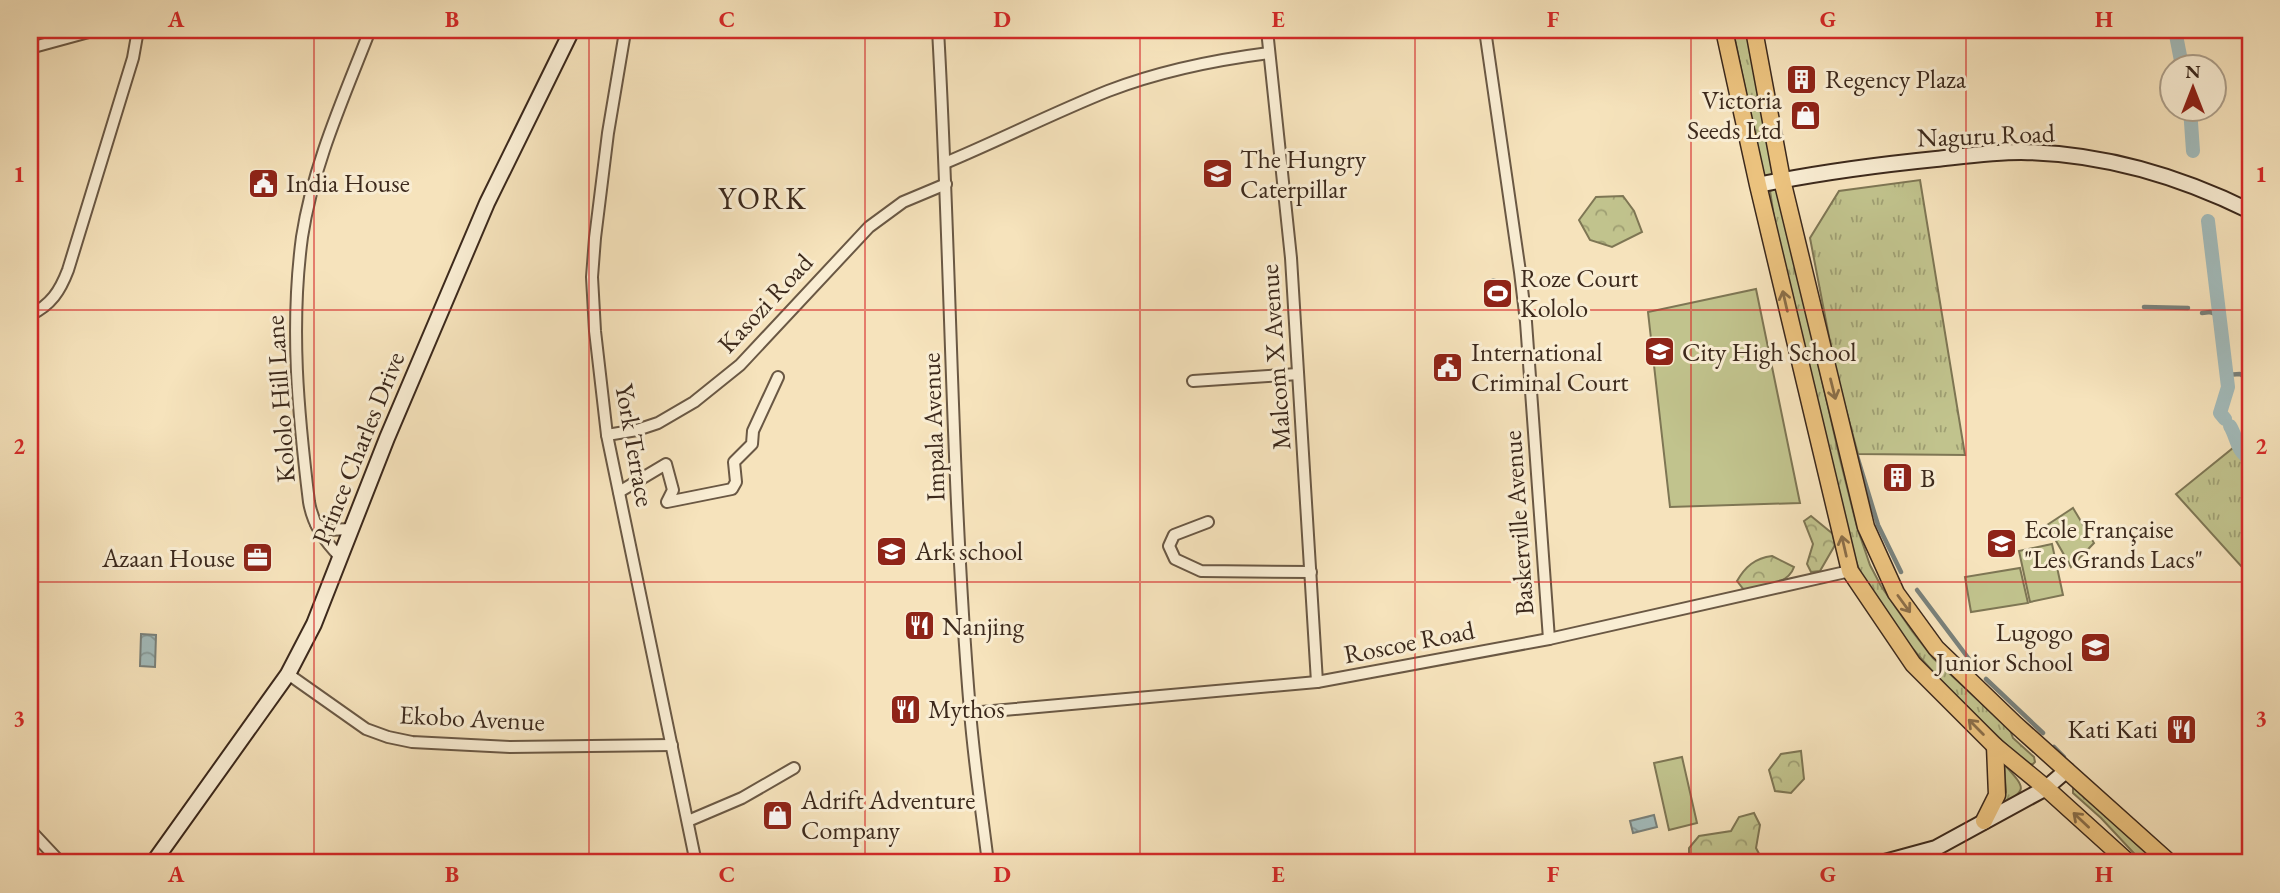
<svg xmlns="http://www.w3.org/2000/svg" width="2280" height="893" font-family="'EB Garamond',serif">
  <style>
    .grass { fill: url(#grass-tufts); stroke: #7e7654; stroke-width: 2 }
    .forest { fill: url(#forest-crowns); stroke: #7e7654; stroke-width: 2 }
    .pitch { fill: #c1c38d; stroke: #7e7654; stroke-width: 2 }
    .water { fill: url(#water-waves); stroke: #79817b; stroke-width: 2 }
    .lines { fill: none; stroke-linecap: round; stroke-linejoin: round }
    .stream { stroke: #79817b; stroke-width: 4.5 }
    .canal { stroke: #a2bbbb; stroke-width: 14 }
    .street-casing { stroke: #6a5844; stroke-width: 14 }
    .secondary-casing { stroke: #3c291c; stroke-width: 18 }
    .primary-casing { stroke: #3c291c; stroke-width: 19 }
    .street { stroke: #f9edd3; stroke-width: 10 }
    .secondary { stroke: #f9edd3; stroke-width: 14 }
    .primary { stroke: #ebc27e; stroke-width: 16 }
    .oneway { stroke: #8b6e48 }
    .grid { fill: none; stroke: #d62828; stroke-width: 2; stroke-opacity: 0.55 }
    .labels { text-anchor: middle; stroke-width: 6; stroke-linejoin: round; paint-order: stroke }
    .poi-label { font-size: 26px; fill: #3c291c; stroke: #f9edd3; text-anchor: start }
    .street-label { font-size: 26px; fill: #3c291c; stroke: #f9edd3 }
    .quarter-label { font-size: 30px; letter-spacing: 2px; fill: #3c291c; stroke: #f9edd3 }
    .neatline { fill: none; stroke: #d62828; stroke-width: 2.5 }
    .grid-label { font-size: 23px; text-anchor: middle; font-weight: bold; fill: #d62828 }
  </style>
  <defs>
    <pattern id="grass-tufts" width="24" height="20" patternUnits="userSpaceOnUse" patternTransform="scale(1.75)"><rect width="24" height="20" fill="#c1c38d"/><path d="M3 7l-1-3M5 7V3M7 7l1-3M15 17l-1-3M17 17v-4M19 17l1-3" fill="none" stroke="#9e9e72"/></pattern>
    <pattern id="forest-crowns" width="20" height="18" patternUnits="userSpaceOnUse" patternTransform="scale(1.75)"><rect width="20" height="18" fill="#c1c38d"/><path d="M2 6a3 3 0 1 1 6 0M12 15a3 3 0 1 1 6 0" fill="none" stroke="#9e9e72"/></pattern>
    <pattern id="water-waves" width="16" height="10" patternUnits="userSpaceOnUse" patternTransform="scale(1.75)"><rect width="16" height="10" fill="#a2bbbb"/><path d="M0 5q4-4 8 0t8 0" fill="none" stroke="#859897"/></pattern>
  </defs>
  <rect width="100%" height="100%" fill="#f6e3bc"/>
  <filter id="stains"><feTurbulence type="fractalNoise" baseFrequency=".00286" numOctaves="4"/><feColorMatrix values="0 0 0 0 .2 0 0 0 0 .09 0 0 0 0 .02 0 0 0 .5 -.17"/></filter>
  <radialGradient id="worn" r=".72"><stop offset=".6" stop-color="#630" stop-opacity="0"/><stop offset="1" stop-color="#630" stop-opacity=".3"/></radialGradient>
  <g class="grass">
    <path d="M1733,30h14l29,141 -9,6 -4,-1z"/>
    <path d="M1920,180l45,275 -107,-1 -22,-81 -26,-135 29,-47z"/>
    <path d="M1775,189l4,1 60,265 18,72 13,38 11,21 31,45 21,27 77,72 3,8 21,19 1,5 -2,2 -5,1c-57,-53 -121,-113 -162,-180 -6,-11 -10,-24 -14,-35l-73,-301 -9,-58z"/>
    <path d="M2233,448l17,19v109l-74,-82z"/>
    <path d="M2004,764c24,27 23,25 -7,44l9,-16z"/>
    <path d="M2073,788h3l81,75h-14l-42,-45 -28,-25z"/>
  </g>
  <g class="forest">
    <path d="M1623,196l11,15 8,21 -30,15 -22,-7 -11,-20 17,-23z"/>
    <path d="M1811,516l22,18 2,11 -15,26 -9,1 -4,-8 6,-20 -9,-23z"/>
    <path d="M1772,556l22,11c-6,19 -34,19 -50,23l-7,-9c8,-14 18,-23 35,-25z"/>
    <path d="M1801,751l3,28 -13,14 -16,-2 -6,-21 12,-16z"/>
    <path d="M1754,813l6,12 -4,23 8,15h-75v-15l10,-12 32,-5 8,-14z"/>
  </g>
  <g class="pitch">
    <path d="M1756,289l44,214 -130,4 -22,-195z"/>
    <path d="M2073,508l21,35 -23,24 -24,-42z"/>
    <path d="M2052,544l11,51 -33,7 -11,-51z"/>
    <path d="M2020,568l8,35 -57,9 -6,-35z"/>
    <path d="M1682,757l15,66 -28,7 -15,-67z"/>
  </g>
  <g class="water">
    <path d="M1493,279l9,3 2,4 -2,8 2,3 -2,7 -13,1 3,-10 -7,-12z"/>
    <path d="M141,634l15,1 -1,32 -15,-1z"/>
    <path d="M1654,815l3,12 -24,6 -3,-12z"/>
  </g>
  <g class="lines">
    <g class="stream">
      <path d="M2144,307l44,1"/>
      <path d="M2202,313l8,-1 9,3"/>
      <path d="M2226,375l14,-1 9,6"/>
      <path d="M1857,456l21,69 23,47"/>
      <path d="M1917,590l58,77"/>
      <path d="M1986,679l57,54"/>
      <path d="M2054,747l10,10"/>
    </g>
    <g class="canal">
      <path d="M2175,30l7,36"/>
      <path d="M2190,108l3,43"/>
      <path d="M2208,221l20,166 -8,26 5,6"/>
      <path d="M2230,426c7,11 7,27 20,32"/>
    </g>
    <defs>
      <g id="street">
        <path d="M623,30l1,8 -16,95 -13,105 -3,39 3,54 12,104 89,428"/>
        <path d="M938,30c13,227 13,454 32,681 4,51 12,102 18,152"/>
        <path d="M1267,30l24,228 26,424"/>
        <path d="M1485,30l35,242 6,50 23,317"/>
        <path d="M30,48l66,-18"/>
        <path d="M945,163c55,-23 108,-50 163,-72 52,-20 106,-31 161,-38"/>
        <path d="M30,315c21,-10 30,-24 38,-45l65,-212 5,-28"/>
        <path d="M1193,381l105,-7"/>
        <path d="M607,435l30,-5 21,-7 36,-21 46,-37 129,-138 34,-25 43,-18"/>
        <path d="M619,492l47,-28 7,26 -6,12 65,-13 4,-7 -2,-20 18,-18 1,-13 25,-54"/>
        <path d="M1208,522l-34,13 -5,11 6,13 26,12 110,1"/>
        <path d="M316,524l11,6 24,-1"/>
        <path d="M340,557c-16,-17 -27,-32 -31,-55 -11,-90 -19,-175 -7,-265 11,-72 42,-140 68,-207"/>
        <path d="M288,674l78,55 22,8 24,5 98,5 162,-2"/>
        <path d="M970,713l347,-31 232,-43 301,-68"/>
        <path d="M688,821l54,-23 52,-30"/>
        <path d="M30,830l31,33"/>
      </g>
      <g id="secondary">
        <path d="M1758,185c59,-12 118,-20 178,-26 28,-3 57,-7 85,-7 80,1 158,24 229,59"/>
        <path d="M153,863l135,-189 26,-50 73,-186 100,-235 85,-173"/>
        <path d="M1881,863l55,-15 110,-60 21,-18"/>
      </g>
      <g id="primary">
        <path d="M1724,30l34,155 92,386 63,93 82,82 51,42 83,75"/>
        <path d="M1754,30l28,150 84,347 30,66 40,55 80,77 154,138"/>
        <path d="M1984,821l13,-26 -2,-49"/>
      </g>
    </defs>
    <use href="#street" class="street-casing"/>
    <use href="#secondary" class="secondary-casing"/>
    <use href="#primary" class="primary-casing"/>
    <use href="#street" class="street"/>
    <use href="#secondary" class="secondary"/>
    <use href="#primary" class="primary"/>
  </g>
  <defs><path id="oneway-shaft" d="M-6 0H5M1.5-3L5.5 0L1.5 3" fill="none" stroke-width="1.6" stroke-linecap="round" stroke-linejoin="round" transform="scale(1.75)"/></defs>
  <g class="oneway">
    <use href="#oneway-shaft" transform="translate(1785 301) rotate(-103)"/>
    <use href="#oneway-shaft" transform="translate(1833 389) rotate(76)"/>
    <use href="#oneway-shaft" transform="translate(1844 546) rotate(-103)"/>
    <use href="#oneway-shaft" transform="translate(1904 604) rotate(54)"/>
    <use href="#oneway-shaft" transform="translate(1976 727) rotate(-135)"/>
    <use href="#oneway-shaft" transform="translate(2081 820) rotate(-137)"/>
  </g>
  <path class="grid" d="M314,30v833M589,30v833M865,30v833M1140,30v833M1415,30v833M1691,30v833M1966,30v833M30,310h2220M30,582h2220"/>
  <defs>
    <symbol id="building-square" viewBox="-11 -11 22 22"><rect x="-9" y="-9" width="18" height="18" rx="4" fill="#8f2418" stroke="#f9edd3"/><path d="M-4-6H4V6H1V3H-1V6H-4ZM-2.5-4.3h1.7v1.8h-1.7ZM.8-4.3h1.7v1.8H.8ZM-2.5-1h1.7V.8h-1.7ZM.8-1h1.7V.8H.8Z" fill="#fff"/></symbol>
    <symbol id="shop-square" viewBox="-11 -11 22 22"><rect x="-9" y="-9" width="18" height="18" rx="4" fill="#8f2418" stroke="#f9edd3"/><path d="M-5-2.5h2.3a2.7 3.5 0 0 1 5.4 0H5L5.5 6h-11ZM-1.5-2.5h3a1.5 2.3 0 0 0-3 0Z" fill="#fff"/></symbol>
    <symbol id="school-square" viewBox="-11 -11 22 22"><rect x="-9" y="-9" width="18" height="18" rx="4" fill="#8f2418" stroke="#f9edd3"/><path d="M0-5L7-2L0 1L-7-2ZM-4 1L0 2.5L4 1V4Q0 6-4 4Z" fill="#fff"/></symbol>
    <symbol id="civic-square" viewBox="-11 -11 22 22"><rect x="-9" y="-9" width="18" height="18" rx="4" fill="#8f2418" stroke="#f9edd3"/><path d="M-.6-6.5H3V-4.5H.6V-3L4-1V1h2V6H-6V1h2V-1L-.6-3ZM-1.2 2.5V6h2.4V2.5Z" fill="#fff"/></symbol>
    <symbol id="stadium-square" viewBox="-11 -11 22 22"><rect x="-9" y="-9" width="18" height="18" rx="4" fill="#8f2418" stroke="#f9edd3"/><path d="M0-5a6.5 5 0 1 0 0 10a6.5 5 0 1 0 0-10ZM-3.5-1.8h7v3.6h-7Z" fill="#fff"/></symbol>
    <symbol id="office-square" viewBox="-11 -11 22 22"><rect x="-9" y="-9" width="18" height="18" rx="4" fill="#8f2418" stroke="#f9edd3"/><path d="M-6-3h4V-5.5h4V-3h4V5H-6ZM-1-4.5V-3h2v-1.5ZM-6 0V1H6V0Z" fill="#fff"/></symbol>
    <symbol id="restaurant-square" viewBox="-11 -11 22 22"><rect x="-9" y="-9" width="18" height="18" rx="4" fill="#8f2418" stroke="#f9edd3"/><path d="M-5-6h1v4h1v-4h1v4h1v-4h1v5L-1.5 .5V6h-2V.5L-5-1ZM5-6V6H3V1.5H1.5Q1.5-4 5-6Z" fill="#fff"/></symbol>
  </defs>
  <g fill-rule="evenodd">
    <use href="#building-square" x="1784" y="62" width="35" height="35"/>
    <use href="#shop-square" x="1788" y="98" width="35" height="35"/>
    <use href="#school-square" x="1200" y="156" width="35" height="35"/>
    <use href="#civic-square" x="246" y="166" width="35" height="35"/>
    <use href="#stadium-square" x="1480" y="276" width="35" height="35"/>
    <use href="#school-square" x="1642" y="334" width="35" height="35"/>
    <use href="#civic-square" x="1430" y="350" width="35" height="35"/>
    <use href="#building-square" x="1880" y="460" width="35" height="35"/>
    <use href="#school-square" x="1984" y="526" width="35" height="35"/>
    <use href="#school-square" x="874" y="534" width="35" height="35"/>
    <use href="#office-square" x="240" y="540" width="35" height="35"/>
    <use href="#restaurant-square" x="902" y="608" width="35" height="35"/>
    <use href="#school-square" x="2078" y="630" width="35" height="35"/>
    <use href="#restaurant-square" x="888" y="692" width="35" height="35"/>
    <use href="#restaurant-square" x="2164" y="712" width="35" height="35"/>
    <use href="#shop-square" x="760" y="798" width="35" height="35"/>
  </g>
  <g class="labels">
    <g class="poi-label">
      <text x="1825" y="88">Regency Plaza</text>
      <text x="1782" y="109" text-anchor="end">Victoria<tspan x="1782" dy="30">Seeds Ltd</tspan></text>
      <text x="1240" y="168">The Hungry<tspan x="1240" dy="30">Caterpillar</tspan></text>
      <text x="286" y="192">India House</text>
      <text x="1520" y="287">Roze Court<tspan x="1520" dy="30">Kololo</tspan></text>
      <text x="1471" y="361">International<tspan x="1471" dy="30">Criminal Court</tspan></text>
      <text x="1682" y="361">City High School</text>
      <text x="1920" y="487">B</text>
      <text x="2024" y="538">Ecole Française<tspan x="2024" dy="30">"Les Grands Lacs"</tspan></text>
      <text x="915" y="560">Ark school</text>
      <text x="235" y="567" text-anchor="end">Azaan House</text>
      <text x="942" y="635">Nanjing</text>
      <text x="2073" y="641" text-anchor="end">Lugogo<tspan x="2073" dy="30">Junior School</tspan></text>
      <text x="928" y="718">Mythos</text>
      <text x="2158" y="738" text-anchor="end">Kati Kati</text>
      <text x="801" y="809">Adrift Adventure<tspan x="801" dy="30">Company</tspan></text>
    </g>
    <g class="street-label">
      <text transform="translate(1986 135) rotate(-2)" y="9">Naguru Road</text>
      <text transform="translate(765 303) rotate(-47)" y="9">Kasozi Road</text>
      <text transform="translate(1275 357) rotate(-94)" y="9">Malcom X Avenue</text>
      <text transform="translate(280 399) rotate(-94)" y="9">Kololo Hill Lane</text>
      <text transform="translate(933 427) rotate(-92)" y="9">Impala Avenue</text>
      <text transform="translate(635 445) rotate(80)" y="9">York Terrace</text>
      <text transform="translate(358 448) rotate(-68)" y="9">Prince Charles Drive</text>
      <text transform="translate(1518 523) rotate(-94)" y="9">Baskerville Avenue</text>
      <text transform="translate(1409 642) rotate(-11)" y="9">Roscoe Road</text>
      <text transform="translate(472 718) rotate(3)" y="9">Ekobo Avenue</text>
    </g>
    <g class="quarter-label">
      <text x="763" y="209">YORK</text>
    </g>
  </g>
  <rect width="2280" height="893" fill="none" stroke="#f6e3bc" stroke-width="77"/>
  <g transform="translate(2193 88)"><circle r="33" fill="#f9edd3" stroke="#ad9f8a" stroke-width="2"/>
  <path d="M0-5L12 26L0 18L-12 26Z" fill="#8f2418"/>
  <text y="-10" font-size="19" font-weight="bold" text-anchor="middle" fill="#3c291c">N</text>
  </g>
  <rect x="38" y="38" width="2204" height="816" class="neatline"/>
  <g class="grid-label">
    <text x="176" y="27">A</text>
    <text x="452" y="27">B</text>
    <text x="727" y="27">C</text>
    <text x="1002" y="27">D</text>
    <text x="1278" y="27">E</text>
    <text x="1553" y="27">F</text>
    <text x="1828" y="27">G</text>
    <text x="2104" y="27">H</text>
    <text x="19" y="182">1</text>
    <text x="2261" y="182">1</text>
    <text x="19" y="454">2</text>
    <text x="2261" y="454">2</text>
    <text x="19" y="726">3</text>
    <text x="2261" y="726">3</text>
    <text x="176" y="882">A</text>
    <text x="452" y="882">B</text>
    <text x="727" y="882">C</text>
    <text x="1002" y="882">D</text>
    <text x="1278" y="882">E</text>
    <text x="1553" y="882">F</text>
    <text x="1828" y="882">G</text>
    <text x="2104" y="882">H</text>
  </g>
  <rect width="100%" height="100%" filter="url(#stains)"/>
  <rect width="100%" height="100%" fill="url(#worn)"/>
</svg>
